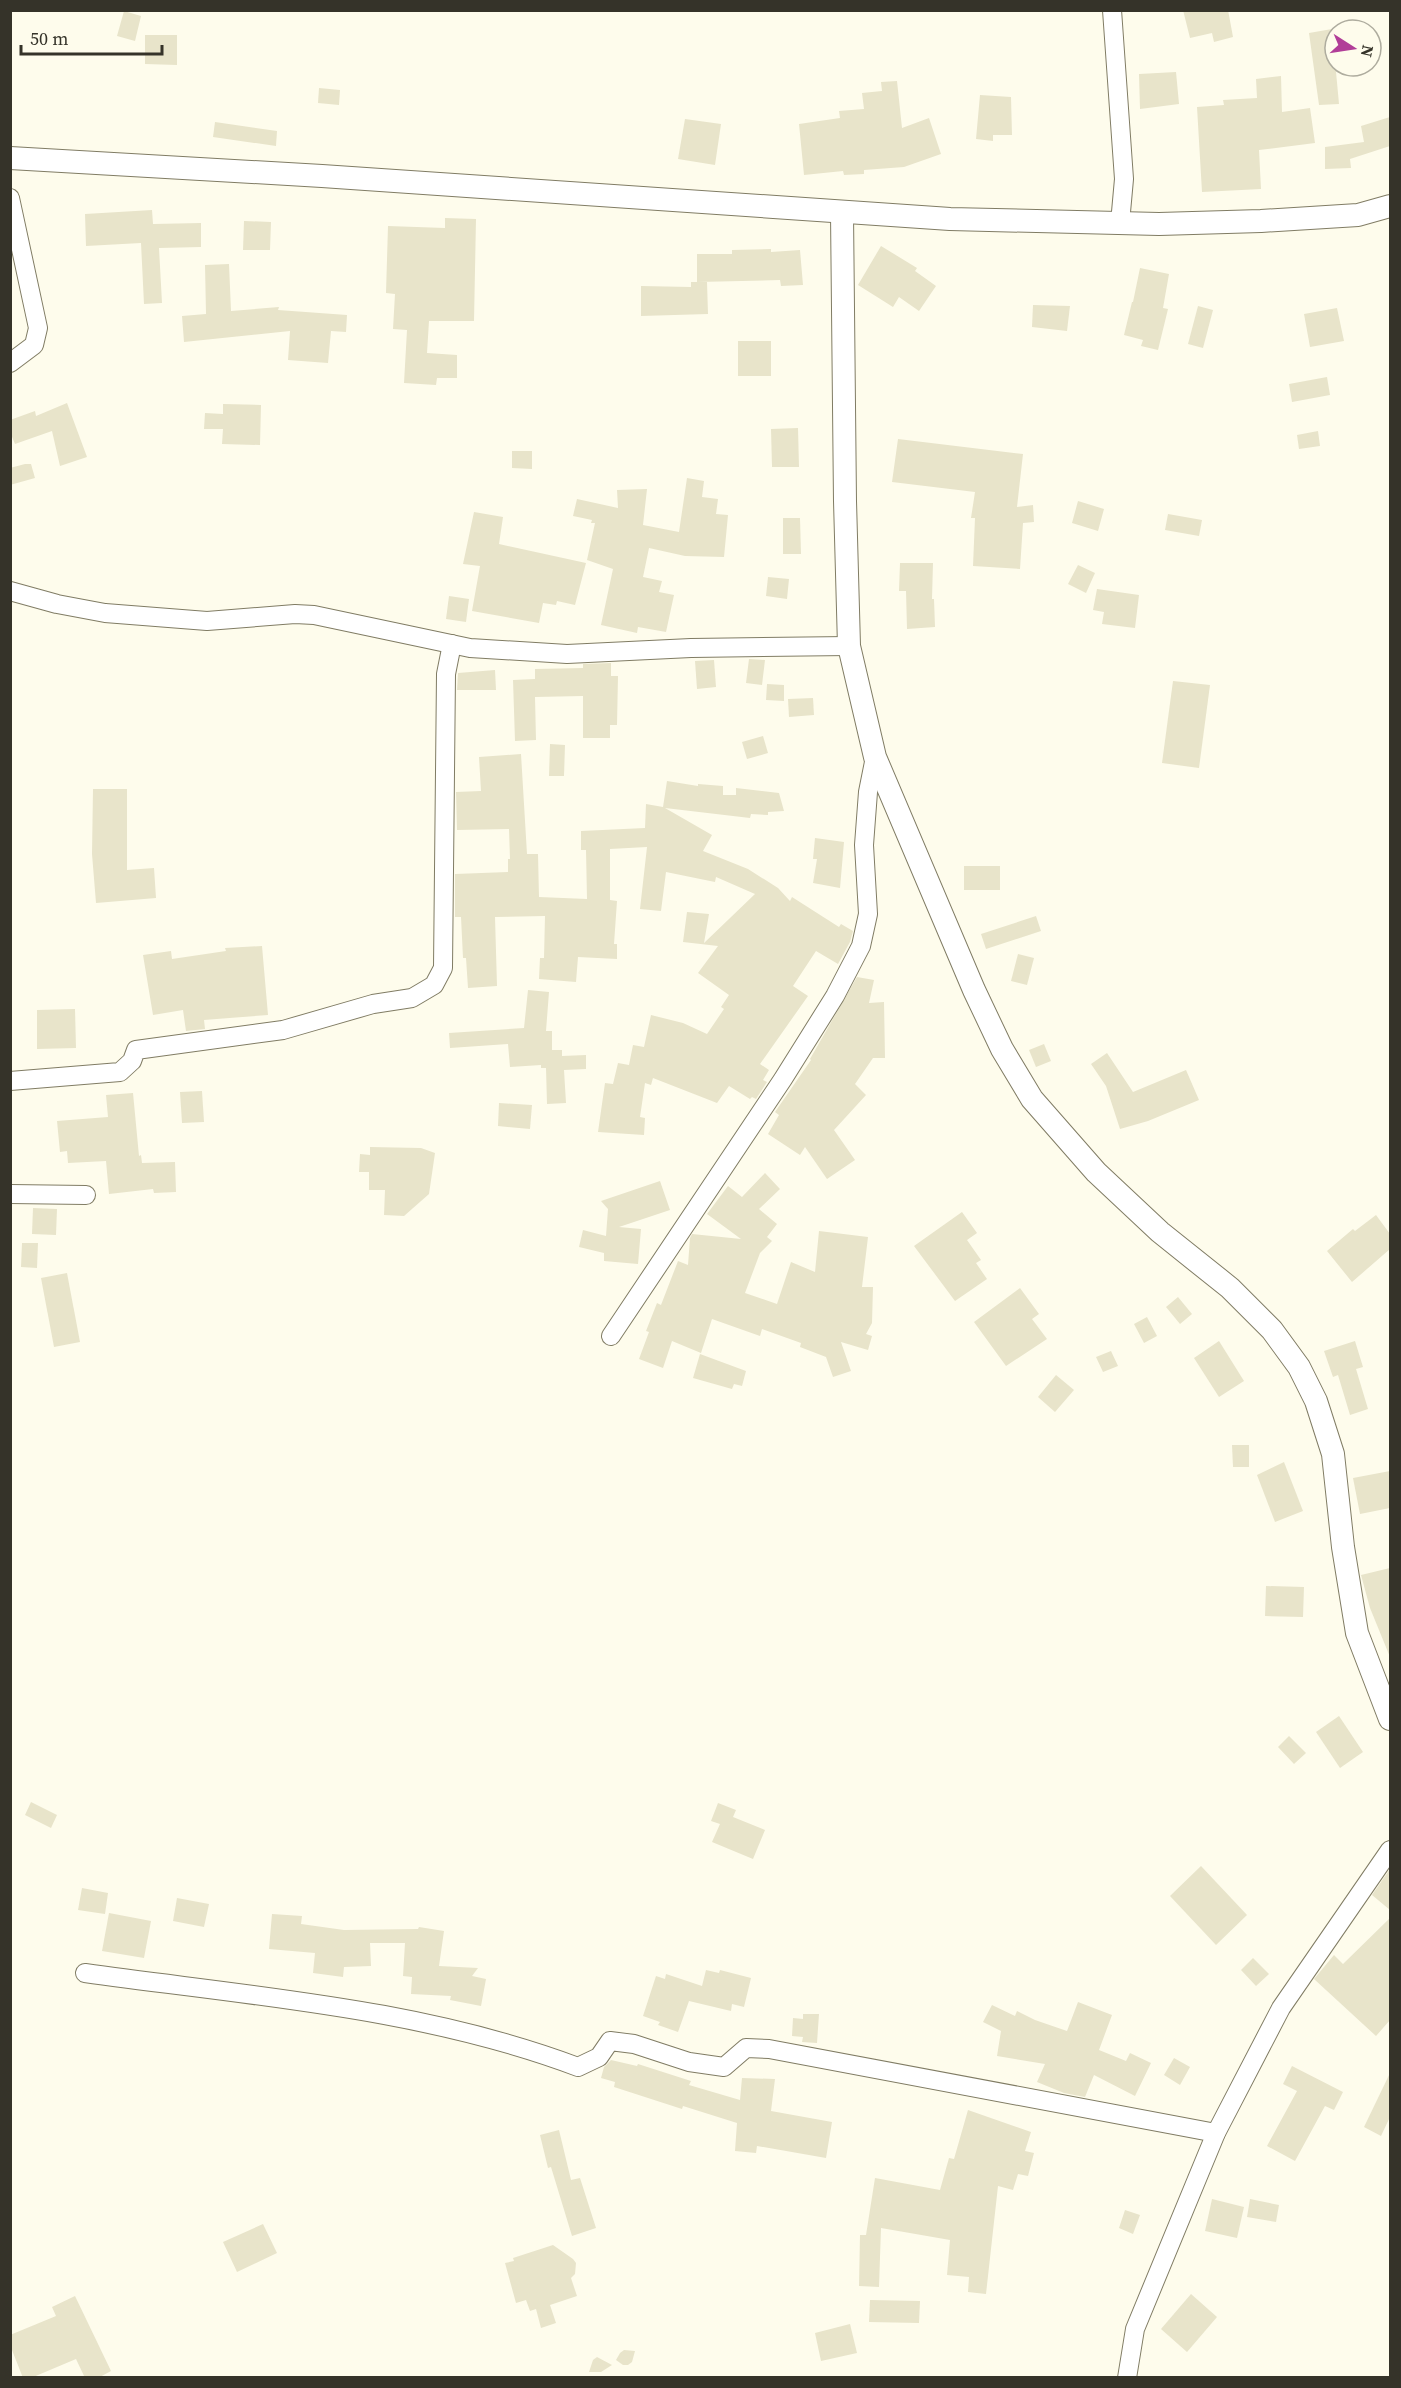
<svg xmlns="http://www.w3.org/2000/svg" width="1401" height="2388" font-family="'Source Serif 4',serif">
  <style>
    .building { fill: #e8e4ca }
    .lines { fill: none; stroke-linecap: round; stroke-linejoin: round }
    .minor-casing { stroke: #807c64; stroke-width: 20 }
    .tertiary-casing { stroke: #807c64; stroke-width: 24 }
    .minor { stroke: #fff; stroke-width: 18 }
    .tertiary { stroke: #fff; stroke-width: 22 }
  </style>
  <rect width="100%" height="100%" fill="#fefcec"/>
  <g class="building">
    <path d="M1183,10h45l5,27 -19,5 -2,-9 -22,5z"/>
    <path d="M124,11l17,5 -6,25 -18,-5z"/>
    <path d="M1332,29l7,75 -20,1 -10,-72z"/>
    <path d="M145,35h32v30l-32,-1z"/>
    <path d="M1176,72l3,32 -39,5 -1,-35z"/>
    <path d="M1281,76l1,36 28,-4 5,35 -56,7 2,39 -59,3 -5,-85 27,-2 -1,-5 34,-2 -1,-19z"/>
    <path d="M897,81l5,47 27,-10 12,36 -37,13 -40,3v4l-20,1 -1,-4 -39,4 -5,-51 41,-6 -1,-7 25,-2 -2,-16 20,-2 -1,-9z"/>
    <path d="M319,88l21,2 -1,15 -21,-2z"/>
    <path d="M980,95l31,2 1,38h-19v6l-17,-2z"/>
    <path d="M1390,117v29l-40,13 1,9 -26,1v-22l39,-5 -3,-16z"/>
    <path d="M685,119l36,5 -6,41 -37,-6z"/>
    <path d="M215,122l62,9 -1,15 -63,-9z"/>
    <path d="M152,210l1,14 48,-1v24l-42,1 3,55 -18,1 -3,-61 -55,3 -1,-32z"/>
    <path d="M445,218l31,1 -2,102h-45l-2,32 30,2v23h-20l-1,7 -32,-2 3,-53 -14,-1 2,-35 -9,-1 2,-67 57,2z"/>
    <path d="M244,221l27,1 -1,28h-27z"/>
    <path d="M881,246l36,22 -2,3 21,15 -17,25 -20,-14 -6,10 -35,-22z"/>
    <path d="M771,249v3l29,-2 3,35 -22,1 -1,-6 -83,2v-28h35v-4z"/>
    <path d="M229,264l2,47 48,-4 -1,3 69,5 -1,17 -15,-1 -3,32 -40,-3 2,-29 -106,11 -2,-26 24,-2 -1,-49z"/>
    <path d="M1140,268l29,6 -6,34 5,1 -10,41 -17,-4 2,-6 -19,-5 8,-33h1z"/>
    <path d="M691,282h16l1,32 -67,2v-30l50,1z"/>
    <path d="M1033,305l37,1 -3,25 -35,-4z"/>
    <path d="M1198,306l15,4 -10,38 -15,-4z"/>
    <path d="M1337,308l7,33 -34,6 -6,-33z"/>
    <rect x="738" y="341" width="33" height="35"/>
    <path d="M1327,377l3,18 -38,7 -3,-18z"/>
    <path d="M67,403l20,54 -27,9 -8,-35 -37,13 -5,-12v-12l25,-9 1,5z"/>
    <path d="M223,404l38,1 -1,40 -38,-1 1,-15h-19l1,-16 18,1z"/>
    <path d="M798,428l1,39h-27l-1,-38z"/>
    <path d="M1318,431l2,15 -21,3 -2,-14z"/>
    <path d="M898,439l125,15 -6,53 16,-2 1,17 -11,1 -3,46 -47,-3 2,-48h-4l4,-26 -83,-10z"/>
    <path d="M512,451h20v18l-20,-1z"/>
    <path d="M25,464h6l4,14 -25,7v-17z"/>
    <path d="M687,478l17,3 -2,16 16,2 -2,15 12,1 -4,42 -39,-1 -36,-8 -6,29 19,4 -3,11 15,3 -8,37 -28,-5 -1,6 -36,-8 12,-56 -26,-9 8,-37h-4l1,-3 -19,-4 4,-17 41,9 -1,-18 30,-1 -4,36 36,7z"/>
    <path d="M1078,501l26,8 -6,22 -26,-8z"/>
    <path d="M474,512l29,5 -4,27 87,19 -11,42 -18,-4 -1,4 -13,-2 -4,20 -67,-12 8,-45 -17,-2z"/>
    <path d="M1168,514l34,6 -3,16 -34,-6z"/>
    <path d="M783,518h17l1,36h-18z"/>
    <path d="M900,563h33l-1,36h2l1,28 -28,2 -1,-38h-7z"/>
    <path d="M1078,565l17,8 -9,20 -18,-9z"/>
    <path d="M768,577l21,2 -2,20 -21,-3z"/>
    <path d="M1097,589l42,6 -4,33 -33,-4 2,-12 -11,-2z"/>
    <path d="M449,596l20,3 -3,23 -20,-3z"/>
    <path d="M749,659l16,1 -3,25 -16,-2z"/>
    <path d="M714,660l2,27 -19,2 -2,-28z"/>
    <path d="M611,663v13h7l-1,49h-7v13h-27v-42l-48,1 1,43 -21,1 -2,-61 22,-1v-10l48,-1v-4z"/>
    <path d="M495,670l1,20h-39l1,-17z"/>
    <path d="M1173,681l37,4 -11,83 -37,-5z"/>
    <path d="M767,684l17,1v16l-18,-1z"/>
    <path d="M813,698l1,17 -25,2 -1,-18z"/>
    <path d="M763,736l5,17 -21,6 -5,-17z"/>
    <path d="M550,744l15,1 -1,31h-15z"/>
    <path d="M521,754l6,100h11l1,43 48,2 -1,-49h-5v-19l64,-3 1,-24 17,3 4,-26 31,5v-2l25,2v9h13v-7l43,5 5,18 -16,1v3l-17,-1 -1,4 -85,-10 47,27 -9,16 45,18 30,19 12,13 2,-4 47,30 2,-3 12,7 -3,11 -12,22 -22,-13 -23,35 15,10 -48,68 9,6 -6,10 4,2 -11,17 -4,-2 -2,2 -21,-13 -12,17 -64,-25 -2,7 -6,-2 -5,34 5,1 -1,17 -46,-3 7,-49 8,1 5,-21 11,2 4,-20 11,2 7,-32 32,8 24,11 17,-25 -3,-2 8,-12 -31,-22 20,-27 -35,-4 4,-30 22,2 -5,29 51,-49 -39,-17 -1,5 -49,-10 -5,39 -21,-2 7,-62 -37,2v51l7,1 -3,43h3v15l-39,-2 -2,25 -37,-3 1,-21h4l1,-42 -50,1 2,69 -29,2 -2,-30h-3l-2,-41h-6v-43l53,-2v-13h2l-1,-30 -52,1 -1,-38 25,-1 -2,-34z"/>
    <path d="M93,789h34v81l27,-2 2,30 -60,5 -4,-49z"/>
    <path d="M815,838l29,4 -4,46 -27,-5 4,-24h-4z"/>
    <rect x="964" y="866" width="36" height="24"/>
    <path d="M1036,916l5,15 -55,18 -5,-15z"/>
    <path d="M262,946l6,69 -64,5 1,9 -19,2 -3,-21 -30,5 -10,-60 28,-4 1,8 54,-8 -1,-3z"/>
    <path d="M1018,954l16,4 -7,27 -16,-4z"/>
    <path d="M857,977l17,3 -5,23 15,-1 1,56h-12l-18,26 11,11 -32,35 21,30 -28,19 -22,-32 -5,8 -32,-21 11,-19 -4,-3 36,-52 -1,-1z"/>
    <path d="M528,990l21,2 -3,39h6v19h10v6l24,-1v14l-22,1 2,33 -19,1 -1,-36h-5v-3l-31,2 -2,-23 -58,4 -1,-15 75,-5z"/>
    <path d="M75,1009l1,39 -39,1v-39z"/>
    <path d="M1044,1044l7,17 -15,6 -7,-17z"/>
    <path d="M1107,1053l26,39 53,-22 13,30 -51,21 -28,8 -14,-43 -15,-22z"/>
    <path d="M202,1091l2,31 -22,1 -2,-31z"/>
    <path d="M133,1093l6,63 2,-1 1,8 33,-1 1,30 -22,1 -1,-4 -44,5 -3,-33 -38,2 -1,-12 -7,1 -3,-31 51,-4 -2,-22z"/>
    <path d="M499,1103l33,2 -2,24 -32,-3z"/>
    <path d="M370,1147l51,1 14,5 -6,41 -25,22 -20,-1 1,-25h-16v-18h-10l1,-18 10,1z"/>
    <path d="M765,1173l15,16 -21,20 18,15 -10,13 5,4 -12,12 -15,40 32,11 14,-42 24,10 4,-41 49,6 -6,50h11l-1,36 -6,11 6,2 -4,14 -27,-8 10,29 -18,6 -7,-20 -26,-10 1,-4 -39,-14 -2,7 -48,-17 -11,34 -29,-12 -9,27 -24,-9 10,-27 -3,-1 11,-28 4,2 17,-44 10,4 2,-27 2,-4 49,5 -34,-25 21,-28 14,11z"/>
    <path d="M660,1181l10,29 -51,17 22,2 -3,35 -34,-3v-8l-25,-6 4,-17 23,6 2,-27 -7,-8z"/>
    <path d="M33,1208l24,1 -1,26 -24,-1z"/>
    <path d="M962,1212l15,21 -10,7 14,20 -5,3 11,16 -32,22 -41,-55z"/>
    <path d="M1376,1215l14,19v15l-38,33 -25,-31 26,-22 2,2z"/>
    <path d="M22,1243h16l-1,25 -16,-1z"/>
    <path d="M67,1273l13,69 -26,5 -13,-69z"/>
    <path d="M1020,1288l19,26 -7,5 15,20 -41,27 -32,-44z"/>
    <path d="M1178,1297l14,17 -12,10 -14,-17z"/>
    <path d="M1147,1317l10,19 -13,7 -10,-19z"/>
    <path d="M1219,1341l25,40 -25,16 -25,-39z"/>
    <path d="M1355,1341l8,26 -7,2 12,40 -18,6 -12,-40 -5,2 -9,-26z"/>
    <path d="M1111,1351l7,15 -15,6 -7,-15z"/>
    <path d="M700,1354l46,17 -4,15 -8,-2 -2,5 -39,-11z"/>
    <path d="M1056,1375l18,15 -19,22 -17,-15z"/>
    <path d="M1232,1445h17v22h-16z"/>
    <path d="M1284,1462l19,49 -28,11 -18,-47z"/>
    <path d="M1390,1471v37l-30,6 -7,-36z"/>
    <path d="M1390,1568v89l-20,-49 -9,-33z"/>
    <path d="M1266,1586l38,1 -1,30 -38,-1z"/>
    <path d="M1339,1716l24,36 -23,16 -24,-36z"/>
    <path d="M1289,1736l17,17 -12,11 -16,-17z"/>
    <path d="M31,1802l26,13 -6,13 -26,-13z"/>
    <path d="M718,1803l18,7 -3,7 32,13 -12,29 -41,-17 8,-18 -9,-3z"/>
    <path d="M1201,1866l46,49 -31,30 -46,-49z"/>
    <path d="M1390,1869v41l-18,-15z"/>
    <path d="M82,1888l26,5 -3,21 -27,-4z"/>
    <path d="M177,1898l32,6 -5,23 -31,-6z"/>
    <path d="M109,1913l42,8 -7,37 -42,-7z"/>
    <path d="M272,1914l30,2 -1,8 43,6 74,-1 1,-2 25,4 -5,35 39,2 -6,8 14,3 -5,27 -31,-6 1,-4 -40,-2 1,-17 -9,-1 2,-33h-35l1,23 -27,1 -1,10 -30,-4 2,-20 -46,-4z"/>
    <path d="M1390,1918v102l-14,16 -62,-57 20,-24 9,9z"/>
    <path d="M1253,1958l16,16 -13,12 -15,-16z"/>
    <path d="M706,1970l13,3 1,-3 31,8 -7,29 -12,-3 -1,7 -42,-10 -11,31 -20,-7 2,-3 -17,-6 13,-40 9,3 1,-5 36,12z"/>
    <path d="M1078,2002l34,13 -13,35 27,11 4,-8 21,10 -16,33 -41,-21 -9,22 -21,-4 -27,-11 8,-18 -48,-8 4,-25 -18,-9 9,-17 23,11 2,-5 18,9 32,11z"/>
    <path d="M803,2014h16l-2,29 -15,-1 1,-5 -11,-1 1,-18 10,1z"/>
    <path d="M1174,2058l16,9 -10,18 -16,-10z"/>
    <path d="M611,2060l26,6 1,-2 53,17 -2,4 51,15 2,-22 33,1 -4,32 61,11 -6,36 -69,-12 -1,7 -21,-2 2,-28 -54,-17 -1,3 -68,-22 1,-5 -14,-4 3,-11z"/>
    <path d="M1292,2066l51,26 -9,18 -9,-4 -30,55 -28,-15 30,-55 -14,-7z"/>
    <path d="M1390,2073v44l-9,19 -17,-9z"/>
    <path d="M968,2110l63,22 -6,19 9,2 -6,23 -10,-2 -5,16 -15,-4 -12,108 -18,-2 1,-15 -22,-2 3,-35 -69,-12 -2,59 -20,-1 1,-51h6l9,-57 65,12 9,-32 5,1z"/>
    <path d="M559,2130l12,50 9,-2 16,50 -24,8 -21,-69 -3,1 -8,-33z"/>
    <path d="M1212,2199l32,8 -7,31 -32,-7z"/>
    <path d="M1250,2199l29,6 -3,17 -29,-5z"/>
    <path d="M1125,2210l15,5 -7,19 -14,-6z"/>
    <path d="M263,2224l14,29 -40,19 -14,-30z"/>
    <path d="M553,2245l20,14 3,4 -1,11 -4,4 6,18 -27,9 6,18 -15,5 -5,-19 -6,2 -4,-11 -10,3 -11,-40 9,-2 -1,-3z"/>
    <path d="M1191,2294l26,23 -30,35 -26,-23z"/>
    <path d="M75,2296l36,75 -13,7h-13l-9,-19 -45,19h-8l-13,-33v-10l46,-19 -4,-9z"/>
    <path d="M870,2300l50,1 -1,22 -50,-1z"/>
    <path d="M850,2324l7,29 -36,8 -6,-28z"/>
    <path d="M624,2350l11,1 -3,11 -4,3h-5l-7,-5 4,-7z"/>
    <path d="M597,2357l15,8 -11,7h-12l4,-12z"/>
  </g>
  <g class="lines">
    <defs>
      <g id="minor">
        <path d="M1112,10l12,169 -4,44"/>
        <path d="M10,198l28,130 -4,17 -24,18"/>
        <path d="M10,591l47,13 48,9 102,8 88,-7 19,1 156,33 97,6 124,-6 158,-2"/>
        <path d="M10,1081l110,-9 12,-11 4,-11 147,-20 90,-26 39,-6 22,-13 9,-17 3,-294 6,-30"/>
        <path d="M10,1194l76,1"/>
        <path d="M611,1336l172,-257 52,-83 26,-50 7,-32 -4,-69 4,-53 7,-35"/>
        <path d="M85,1973c164,23 337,35 493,94l21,-10 11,-16 24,3 55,18 35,5 22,-19 23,1 447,84"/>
        <path d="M1127,2378l8,-49 81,-196 65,-125 109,-158"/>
      </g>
      <g id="tertiary">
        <path d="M10,158l312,18 628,43 209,5 102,-3 97,-6 32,-9"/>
        <path d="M842,213l3,288 4,145 26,111 99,233 28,59 30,50 64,73 64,60 70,56 42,42 27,37 17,34 17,53 10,93 14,86 33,86"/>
      </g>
    </defs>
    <use href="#minor" class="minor-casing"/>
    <use href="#tertiary" class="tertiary-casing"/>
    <use href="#minor" class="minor"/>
    <use href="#tertiary" class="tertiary"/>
  </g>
  <rect width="1401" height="2388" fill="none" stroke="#353329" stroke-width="24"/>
  <g transform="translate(1353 48) rotate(102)"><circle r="28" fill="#fefcec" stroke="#aeac9e" stroke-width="1.5"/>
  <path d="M0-4.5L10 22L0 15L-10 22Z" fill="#b13e98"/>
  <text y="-9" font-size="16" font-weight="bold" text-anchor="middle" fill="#353329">N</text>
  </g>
  <path d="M21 45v9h141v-9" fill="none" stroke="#353329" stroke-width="3"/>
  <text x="30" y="45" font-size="18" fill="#353329" stroke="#fefcec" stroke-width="4.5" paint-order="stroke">50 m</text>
</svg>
